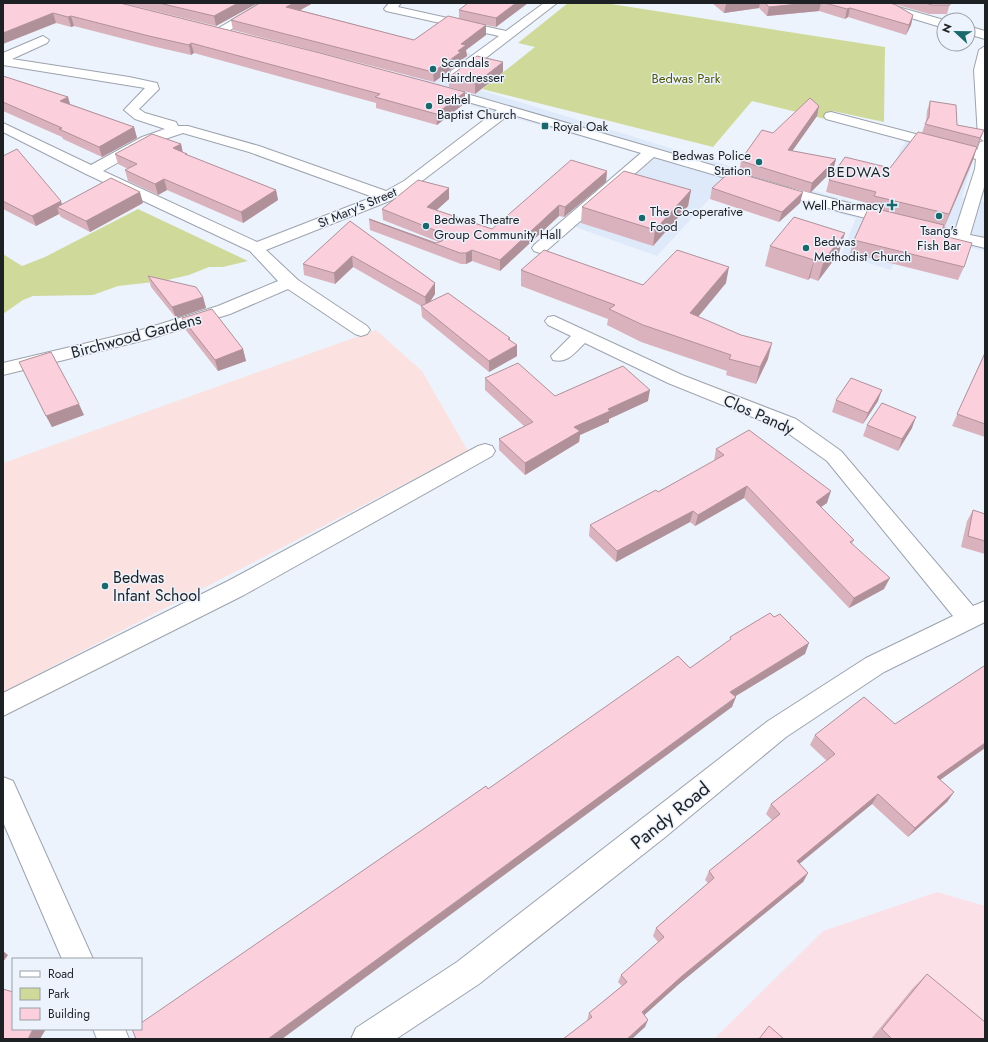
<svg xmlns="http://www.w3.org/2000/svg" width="988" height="1042" font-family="Jost,sans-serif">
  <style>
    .built { fill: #dee9fa }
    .industrial { fill: #fbe1e7 }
    .education { fill: #fce1e1 }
    .green { fill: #cfda9a }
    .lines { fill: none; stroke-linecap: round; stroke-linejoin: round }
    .minor-casing { stroke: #9da3ad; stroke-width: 2 }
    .minor { fill: #fff; fill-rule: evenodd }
    .wall { fill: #d9b2bd }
    .shaded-wall { fill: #b0919a }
    .building { fill: #fccfdc; stroke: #b0919a }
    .poi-dot { fill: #1b686c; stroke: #ecf3fd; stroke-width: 1.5 }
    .labels { text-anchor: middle; stroke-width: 3; stroke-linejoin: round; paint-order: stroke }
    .far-poi-label { font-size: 13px; fill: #1e2124; stroke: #ecf3fd; text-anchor: start }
    .far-park-label { font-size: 13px; fill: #50580b; stroke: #ecf3fd }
    .far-street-label { font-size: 13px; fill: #1e2124; stroke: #ecf3fd }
    .far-quarter-label { font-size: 15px; letter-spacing: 1px; fill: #1e2124; stroke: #ecf3fd }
    .street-label { font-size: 16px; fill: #1e2124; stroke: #ecf3fd }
    .poi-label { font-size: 16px; fill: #1e2124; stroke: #ecf3fd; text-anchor: start }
    .near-street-label { font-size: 19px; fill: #1e2124; stroke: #ecf3fd }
  </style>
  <rect width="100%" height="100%" fill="#ecf3fd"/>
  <path class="built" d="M448,48l43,11 -34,24 315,96 103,29 17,-31 8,-27 9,-13 66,16 -13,44 23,5v49l-77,-17 -17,36 -50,-15 15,-37 -132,-35 -67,73 -96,-34 77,-69 -240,-68z"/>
  <path class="industrial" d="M937,892l48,14v133h-271l109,-108z"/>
  <path class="education" d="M376,330l46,41 46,80 -465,241v-229z"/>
  <g class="green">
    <path d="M568,3h37l280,44 -1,75 -51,-11 -4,9 -77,-19 -39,46 -231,-58 53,-42 -17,-4z"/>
    <path d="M138,209l110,52 -25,6h-14l-20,8 -26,6 -45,5 -25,9 -60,1 -10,4 -20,14v-60l19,12 23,-9z"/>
  </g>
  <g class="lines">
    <defs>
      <g id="minor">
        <path d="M261,3h14l-53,32h-8l-2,-3z"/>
        <path d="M389,3h12l-3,4 108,24 38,-28h13l-96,74h-10l-1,-3 1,-3 48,-35 -113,-25 -2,-2z"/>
        <path d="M866,3h18l60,17v8l-76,-23z"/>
        <path d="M968,26l17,5v8l-17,-5z"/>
        <path d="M43,36l6,4 -2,3 -35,16 117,18 28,6 2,6 -20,20 6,4 31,9 2,4h10l71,20 127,45 18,-10 93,-71 -66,-18 -2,-3 2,-3 5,-1 348,101 171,45 20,-62 1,-10 -150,-40 -2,-3 2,-3 5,-1 146,38 3,-8 4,-1 -6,-4 -4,-67 5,-20 6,-4v138l-15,51 15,3v10l-143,-36 -188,-55 -108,94 -6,2 -6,-2 -2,-3 2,-3 107,-92 -131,-39 -96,73 -22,13 -126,50 32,30 69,46 3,4 -3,4 -6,2 -6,-2 -67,-45 -58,25 -81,25 -146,36v-12l135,-32 80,-25 60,-25 -28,-30 -164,-77 -83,-42v-9l88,42 51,-28 23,-8 -30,-10 -11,-9 21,-22 -142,-23v-12zM183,133l66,19 124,45 -116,45 -154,-71 50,-28z"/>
        <path d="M554,316l128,59 114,44 45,32 132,155 12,-5v21l-101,50 -98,65 -122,101 -185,146 -83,55h-45l5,-11 101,-66 311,-241 98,-63 87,-42 -126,-155 -45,-32 -114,-46 -83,-40c-10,9 -17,21 -32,17l-2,-4 20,-20 -23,-11 -3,-4 3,-4z"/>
        <path d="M485,444l7,2 3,5 -3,5 -248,139 -241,121v-23l225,-112 250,-135z"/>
        <path d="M3,777l10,4 80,178h-31l-59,-137z"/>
        <path d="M93,1029h32l4,10h-32z"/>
      </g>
    </defs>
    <use href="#minor" class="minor-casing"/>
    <use href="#minor" class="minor"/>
  </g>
  <g class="wall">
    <path d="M3,3h117l345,89v11l-28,22 -61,-17v-5l-182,-50 -3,2 -39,-9 -78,-20 -3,1 -15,-4z"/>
    <path d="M122,3h136l-42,23z"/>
    <path d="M313,3l-13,7 114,30 45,-21v-9l9,-7h60l-32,24 -10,-2v10l-20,15 1,6 -6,4v2l-27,20 -201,-52 -2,-10z"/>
    <path d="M712,3h238l-3,11h-18l-35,-10 19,11 -2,10 -5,10 -58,-18 -3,2 -26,-8 -52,5 -8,-8 -35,5z"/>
    <path d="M503,72l-28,22 -26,-7v-10z"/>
    <path d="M3,76l65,21 2,7 64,23 3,11 -35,19 -39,-18 -1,-2 -59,-26z"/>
    <path d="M930,101l27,24 27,5 -4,10 -3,7 -4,13 -32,75 23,32 -6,13 -108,-27 4,-13 17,-36 -45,-12 3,-12 61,-12 32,-35 4,-12 1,-10z"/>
    <path d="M819,106l-2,10 -25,35 44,8 -3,11 -23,23 -71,-21 2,-11 3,-2 1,-5 28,-21z"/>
    <path d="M181,144l2,8 5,3 88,35 2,10 -35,23 -76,-33 -9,5 -30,-14 -3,-11 3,-1 -10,-5 -3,-10z"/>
    <path d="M3,156l59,48 81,-1 -53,29 -29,-15 -2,-3 -23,12 -33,-17z"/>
    <path d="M607,171l-1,11 -42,35 -5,-1 -59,55 -28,-10 -6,3h-5l-91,-34 -1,-11 67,24 3,-1 -56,-22 -1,-11 67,-21v11l-13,11 56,19z"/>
    <path d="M712,188l88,15 -21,19 -69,-23z"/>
    <path d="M691,190l-3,16 -35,40 -72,-23 1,-16z"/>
    <path d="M350,221l85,62v11l-5,8 80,36v2l7,5v11l-28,16 -67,-55 -1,-11 -68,-39 -18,17 -31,-9 -1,-11z"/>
    <path d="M770,246l69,7 -21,28 -8,-3 -2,2 -43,-14z"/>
    <path d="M521,270l122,15 83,-2 -28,34 70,42 -12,25 -30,-9 1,-4 -86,-29 -34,-17 1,-6 -87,-33z"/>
    <path d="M148,276l55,21 3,11 -30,10 -25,-31z"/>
    <path d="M182,318l61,31 3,12 -28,10 -33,-42z"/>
    <path d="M985,353v84l-33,-11z"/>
    <path d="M19,362l65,53 -32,12z"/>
    <path d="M485,378l70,18 93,5 -39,18v3l-29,13 -1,7 -54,33 -26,-25v-11l25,-13 -39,-36z"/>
    <path d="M836,400l42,1 -15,23 -31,-12z"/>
    <path d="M867,425l45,3 -14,23 -35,-15z"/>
    <path d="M716,449l111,54 -6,4 33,33 -2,3 32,46 -35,19 -105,-110 -49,28 -5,-4 -74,40 -27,-26 1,-11 68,-33 56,-31z"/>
    <path d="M973,510l12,4v40l-24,-7 6,-26z"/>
    <path d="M985,668v80l-45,32 14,12 -7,10 -39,35 -36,-33 -73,59 9,10 -5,9 -124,102 -35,31 1,12 -58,-6 2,-8 33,-27 -4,-4 3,-7 37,-33 -5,-6 3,-8 52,-45 -3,-3 4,-9 63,-51 -6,-6 5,-10 56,-43 -17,-16 5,-10 80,-11z"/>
    <path d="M927,974l58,65h-114l42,-51z"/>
  </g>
  <g class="shaded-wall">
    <path d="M238,3h20l-42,23 -2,-10z"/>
    <path d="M294,3h19l-25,14 -2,-10z"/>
    <path d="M516,3h12l-32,24v-9z"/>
    <path d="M732,3h28l-1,5 -35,5 2,-9z"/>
    <path d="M808,3h13l-2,8 -52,5 2,-9z"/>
    <path d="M850,8l-2,9 -3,2 2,-10z"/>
    <path d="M53,13l3,10 -53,21v-11z"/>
    <path d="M913,15l-2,10 -5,10 3,-10z"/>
    <path d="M71,16l3,10 -3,1 -3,-10z"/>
    <path d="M486,25v10l-20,15 1,6 -6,4v2l-27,20 -1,-10 28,-28z"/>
    <path d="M191,43l3,10 -3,2 -2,-10z"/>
    <path d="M503,62v10l-28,22v-10z"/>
    <path d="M465,92v11l-28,22 -1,-11z"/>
    <path d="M68,97l3,11 -11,-7z"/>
    <path d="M819,106l-2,10 -31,44 2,-10z"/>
    <path d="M134,127l3,11 -35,19 -3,-10z"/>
    <path d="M984,130l-4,10 -4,8 4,-10z"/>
    <path d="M181,144l2,11 -10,-7z"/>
    <path d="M977,147l-4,13 -29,67 5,-13z"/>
    <path d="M836,159l-3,11 -23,23 2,-10z"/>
    <path d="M607,171l-1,11 -42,35 1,-10z"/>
    <path d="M164,179l3,11 -9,5 -3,-11z"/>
    <path d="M449,188v11l-21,19 -1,-11z"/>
    <path d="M276,190l2,10 -35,23 -2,-11z"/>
    <path d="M691,190l-3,16 -35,40 2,-16z"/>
    <path d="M140,192l3,11 -53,29 -4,-11z"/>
    <path d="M803,192l-3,11 -21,19 3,-10z"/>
    <path d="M61,201l3,9 -7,-3 2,7 -23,12 -4,-10z"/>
    <path d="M559,205v11l-59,55v-11z"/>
    <path d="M845,233l-6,20 -21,28 6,-21z"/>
    <path d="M472,250v11l-6,3v-11z"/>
    <path d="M352,256l1,11 -18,17 -1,-11z"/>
    <path d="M815,257l-5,21 -2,2 6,-20z"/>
    <path d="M729,267l-3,16 -39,47 3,-17z"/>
    <path d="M435,283v11l-9,14 -1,-11z"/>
    <path d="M203,297l3,11 -30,10 -4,-11z"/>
    <path d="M772,343l-4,16 -12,25 4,-17z"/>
    <path d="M517,345v11l-28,16v-11z"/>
    <path d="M243,349l3,12 -28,10 -3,-11z"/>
    <path d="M650,390l-2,11 -39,18v3l-29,13 -1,7 -54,33v-12l49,-36 34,-18z"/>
    <path d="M882,390l-4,11 -15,23 5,-11z"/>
    <path d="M79,404l5,11 -32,12 -6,-11z"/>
    <path d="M916,417l-4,11 -14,23 4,-12z"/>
    <path d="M747,486l-3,12 -49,28 3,-11z"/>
    <path d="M831,491l-4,12 -15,10 4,-11z"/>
    <path d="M693,511l-3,11 -74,40 1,-11z"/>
    <path d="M890,578l-6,11 -35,19 5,-10z"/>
    <path d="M809,643l-4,11 -79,48 4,-10z"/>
    <path d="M736,697l-4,10 -450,332h-14z"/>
    <path d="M985,743v5l-55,39 7,-10z"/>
    <path d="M954,792l-7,10 -39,35 7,-9z"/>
    <path d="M878,794l-6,10 -80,66 5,-9z"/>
    <path d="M808,873l-5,9 -124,102 -39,35 2,-7 40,-36z"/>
    <path d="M3,951l5,4 -5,7z"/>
    <path d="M648,1020l-3,7 -13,12h-5z"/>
    <path d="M33,1029h13l-6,10h-12z"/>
  </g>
  <g class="building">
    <path d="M3,3h117l200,50 145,39 -29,22 -61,-17 5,-3 -189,-51 -2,2 -40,-9 -78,-20 -3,1 -15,-4 -50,20z"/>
    <path d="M159,3h79l-24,13z"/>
    <path d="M260,3h34l-8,4 128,33 34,-24 38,9 -25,19 5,1 -8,6 3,1 -28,20 -202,-52z"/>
    <path d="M468,3h48l-20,15 -37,-8z"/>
    <path d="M765,3h43l-39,4z"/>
    <path d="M825,3h65l6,2 17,10 -4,10 -59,-17 -3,1z"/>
    <path d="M925,3h25v2h-18z"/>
    <path d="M477,56l26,6 -28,22 -26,-7z"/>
    <path d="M3,76l65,21 -8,4 74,26 -35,20 -40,-18 3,-1 -59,-26z"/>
    <path d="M810,98l9,8 -31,44 48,9 -24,24 -71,-22 7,-6 -3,-1 17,-24 11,3z"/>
    <path d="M930,101l26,4 1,20 27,5 -4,8 -55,-14 4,-7z"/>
    <path d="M918,132l59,15 -28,67 -75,-18 2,-4 -47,-12 16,-23 45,11z"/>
    <path d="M152,134l29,10 -8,4 14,6h-2l91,36 -35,22 -77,-33 -9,5 -30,-14 12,-6 -22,-10z"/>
    <path d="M17,149l44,52 -29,15 -29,-15v-45z"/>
    <path d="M571,160l36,11 -42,36 -6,-2 -59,55 -28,-10 -6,3h-6l-91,-34 67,24 6,-2 3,-3 -3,-5 -60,-24 36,-29 31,8 -22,19 65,22z"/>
    <path d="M624,171l67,19 -36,40 -73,-23z"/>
    <path d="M731,171l72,21 -21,20 -70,-24z"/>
    <path d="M111,178l29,14 -54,29 -29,-14z"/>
    <path d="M869,207l75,18 -4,10 32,8 -8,24 -110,-27z"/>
    <path d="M794,217l51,16 -21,27 -9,-3 -1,3 -44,-14z"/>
    <path d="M350,221l85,62 -10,14 -73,-41 -18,17 -31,-9z"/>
    <path d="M544,250l99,35 34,-35 52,17 -39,46 51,22 31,8 -12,24 -31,-8 2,-4 -88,-30 -34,-16 6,-4 -94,-35z"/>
    <path d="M148,276l48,11 7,10 -31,10z"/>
    <path d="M448,293l62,45 -2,1 9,6 -28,16 -68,-55z"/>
    <path d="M212,309l31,40 -28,11 -33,-42z"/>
    <path d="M51,352l28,52 -33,12 -27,-54z"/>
    <path d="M985,353v71l-28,-10z"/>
    <path d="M518,363l37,33 68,-30 27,24 -42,19 2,2 -36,16 6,4 -55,32 -26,-24 34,-17 -48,-44z"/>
    <path d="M851,378l31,12 -14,23 -32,-13z"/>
    <path d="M882,403l34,14 -14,22 -35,-14z"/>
    <path d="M749,430l82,61 -15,11 38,38 -4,2 40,36 -36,20 -107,-112 -49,29 -5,-4 -76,40 -27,-26 66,-35 2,2 66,-37 -8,-6z"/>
    <path d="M973,510l12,4v27l-17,-5z"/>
    <path d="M770,613l4,4 6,-3 29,29 -79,49 6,5 -468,342h-132l-4,-10h9v-6l345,-237 2,3 190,-133 12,12 41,-29 -1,-2z"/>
    <path d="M984,666l1,2v75l-48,34 17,15 -39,36 -37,-34 -81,67 11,12 -126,103 -40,36 6,8 -21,19h-64l29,-22 -3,-4 38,-31 -6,-7 43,-38 -8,-9 58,-50 -5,-7 71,-57 -9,-10 64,-50 -20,-19 49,-38 31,27z"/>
    <path d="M927,974l58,48v17h-93l-10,-10z"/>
    <path d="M3,989l10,3v37h20l-5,10h-25z"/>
    <path d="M769,1026l15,13h-25z"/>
  </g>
  <g class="poi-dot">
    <circle cx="433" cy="69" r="4"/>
    <circle cx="429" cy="106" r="4"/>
    <rect x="541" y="122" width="8" height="8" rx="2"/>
    <circle cx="759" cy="162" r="4"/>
    <path d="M890 199h4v4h4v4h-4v4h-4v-4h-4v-4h4z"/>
    <circle cx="939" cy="216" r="4"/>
    <circle cx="642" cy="218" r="4"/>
    <circle cx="426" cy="226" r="4"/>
    <circle cx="806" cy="248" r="4"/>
    <circle cx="105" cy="586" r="4"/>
  </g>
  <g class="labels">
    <g class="far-poi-label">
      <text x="441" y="67">Scandals<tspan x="441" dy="15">Hairdresser</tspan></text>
      <text x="437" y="104">Bethel<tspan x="437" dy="15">Baptist Church</tspan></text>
      <text x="553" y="131">Royal Oak</text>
      <text x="751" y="160" text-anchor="end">Bedwas Police<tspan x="751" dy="15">Station</tspan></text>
      <text x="884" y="210" text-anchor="end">Well Pharmacy</text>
      <text x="650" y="216">The Co-operative<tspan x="650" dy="15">Food</tspan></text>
      <text x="434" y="224">Bedwas Theatre<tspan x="434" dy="15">Group Community Hall</tspan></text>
      <text x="939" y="235" text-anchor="middle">Tsang's<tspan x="939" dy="15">Fish Bar</tspan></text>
      <text x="814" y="246">Bedwas<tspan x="814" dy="15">Methodist Church</tspan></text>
    </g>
    <g class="far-park-label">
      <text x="686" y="83">Bedwas Park</text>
    </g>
    <g class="far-street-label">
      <text transform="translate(357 207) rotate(-23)" y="5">St Mary's Street</text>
    </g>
    <g class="far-quarter-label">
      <text x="859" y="177">BEDWAS</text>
    </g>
    <g class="street-label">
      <text transform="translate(136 335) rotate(-15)" y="6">Birchwood Gardens</text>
      <text transform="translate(759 414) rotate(24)" y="6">Clos Pandy</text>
    </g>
    <g class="poi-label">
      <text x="113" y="583">Bedwas<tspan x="113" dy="18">Infant School</tspan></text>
    </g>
    <g class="near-street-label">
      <text transform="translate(670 815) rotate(-39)" y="7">Pandy Road</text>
    </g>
  </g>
  <rect width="988" height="1042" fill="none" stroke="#1e2124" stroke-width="8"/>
  <rect x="12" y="958" width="130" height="72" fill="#ecf3fd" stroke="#9a9fa6"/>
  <rect x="20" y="971" width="20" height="6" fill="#ffffff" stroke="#9a9fa6"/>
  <text x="48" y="978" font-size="12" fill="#1e2124">Road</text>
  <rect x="20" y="988" width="20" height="12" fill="#cfda9a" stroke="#9a9fa6"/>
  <text x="48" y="998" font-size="12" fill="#1e2124">Park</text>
  <rect x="20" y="1008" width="20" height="12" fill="#fccfdc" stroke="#9a9fa6"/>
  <text x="48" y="1018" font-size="12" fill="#1e2124">Building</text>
  <g transform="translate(956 32) rotate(292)"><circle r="19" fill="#ecf3fd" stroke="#9a9fa6"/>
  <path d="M0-3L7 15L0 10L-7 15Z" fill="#1b686c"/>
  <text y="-6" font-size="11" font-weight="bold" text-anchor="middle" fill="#1e2124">N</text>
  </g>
</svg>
